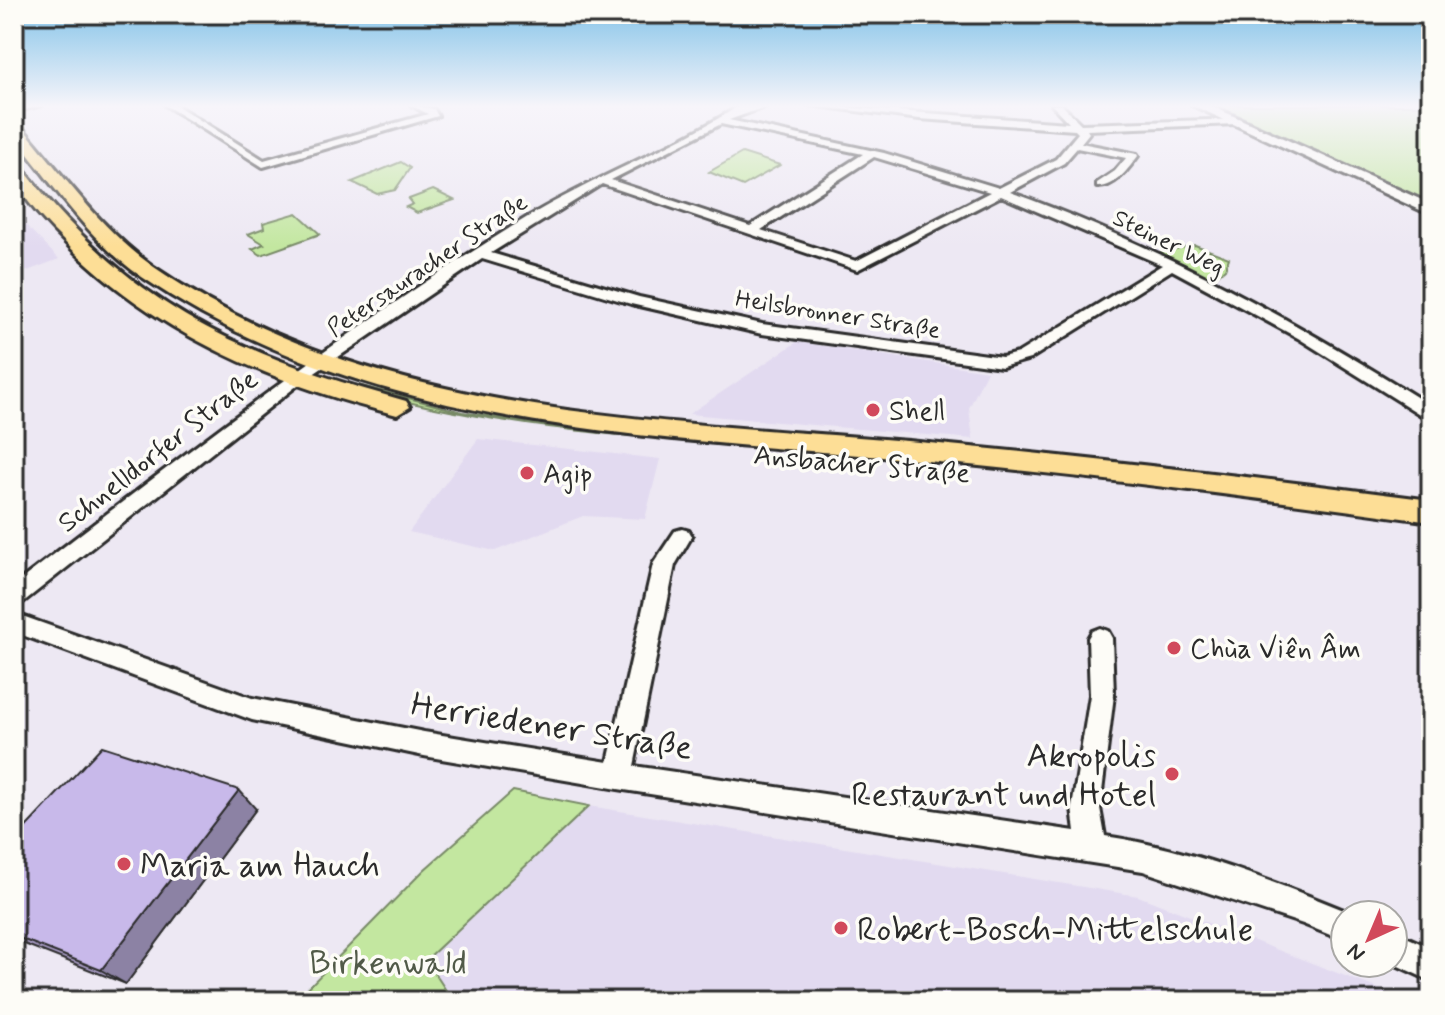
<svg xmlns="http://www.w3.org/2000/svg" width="1445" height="1015" font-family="Mynerve,sans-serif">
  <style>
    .built { fill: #e2daf0 }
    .green { fill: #c3e7a0; stroke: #778966; stroke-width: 2 }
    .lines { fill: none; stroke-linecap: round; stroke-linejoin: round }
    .street-casing { stroke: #2b2b2b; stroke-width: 6 }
    .secondary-casing { stroke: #2b2b2b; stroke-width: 6 }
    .primary-casing { stroke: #2b2b2b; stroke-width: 6 }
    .street { fill: #fdfcf7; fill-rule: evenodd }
    .secondary { fill: #fdfcf7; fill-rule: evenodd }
    .primary { fill: #fdde96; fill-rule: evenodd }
    .wall { fill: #ac9fc9; stroke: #2b2b2b; stroke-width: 2 }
    .shaded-wall { fill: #8c82a4; stroke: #2b2b2b; stroke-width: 2 }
    .building { fill: #c8b9ea; stroke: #2b2b2b; stroke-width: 2 }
    .poi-dot { fill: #d1495b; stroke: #fdfcf7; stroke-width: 3 }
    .labels { text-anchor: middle; stroke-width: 7; stroke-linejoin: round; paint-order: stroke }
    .far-street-label { font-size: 24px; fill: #2b2b2b; stroke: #fdfcf7 }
    .poi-label { font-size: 28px; fill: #2b2b2b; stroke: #fdfcf7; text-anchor: start }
    .street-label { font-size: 28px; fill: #2b2b2b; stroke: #fdfcf7 }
    .near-street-label { font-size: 34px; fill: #2b2b2b; stroke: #fdfcf7 }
    .near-poi-label { font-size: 34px; fill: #2b2b2b; stroke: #fdfcf7; text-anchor: start }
    .near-park-label { font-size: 34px; fill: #515a48; stroke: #fdfcf7 }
  </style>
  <rect width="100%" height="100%" fill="#ede8f3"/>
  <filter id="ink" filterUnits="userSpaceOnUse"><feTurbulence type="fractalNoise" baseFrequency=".0125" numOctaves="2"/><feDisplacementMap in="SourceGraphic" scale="16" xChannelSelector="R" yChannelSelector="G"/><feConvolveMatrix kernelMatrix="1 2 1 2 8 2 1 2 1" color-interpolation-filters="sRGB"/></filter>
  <g filter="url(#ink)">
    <g class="built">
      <path d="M14,213l45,46 -45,17z"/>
      <path d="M797,342l190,29 -18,37 4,31 -284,-25z"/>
      <path d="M478,439l182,20 -15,60 -62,-3 -88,35 -86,-19z"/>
      <path d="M589,806l549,90 272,105h-957l-27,-40z"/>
    </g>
    <g class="green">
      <path d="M1214,105h217v98l-215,-98z"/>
      <path d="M742,153l38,12 -37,21 -34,-14z"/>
      <path d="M401,162l9,6 -15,22 -18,4 -25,-12z"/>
      <path d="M433,190l21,10 -37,13 -11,-6 7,-3 -4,-5z"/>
      <path d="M297,213l23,21 -59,21 -9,-6 12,-5 -16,-10 16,-6 -1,-5z"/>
      <path d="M1195,245l34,13 -4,11 -15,13 -59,-28z"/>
      <path d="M350,383l112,29 64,10 530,49 316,42c-176,-22 -353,-43 -530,-59 -170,-15 -330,-20 -496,-68z"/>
      <path d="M513,791l76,15 -163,154 27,41h-158l129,-131z"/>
    </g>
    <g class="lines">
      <defs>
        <g id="street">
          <path d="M42,105l-28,7v-6z"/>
          <path d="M165,105h11l88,55 164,-46 -17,-9 23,4 4,7 -175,51z"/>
          <path d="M740,105h30l-41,15 155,33 115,35 57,-29 22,-26 -3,-3 -155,-11 -111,-14 260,18 -17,-18h10l19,19 158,-5 -3,5 -149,6 2,3 -8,10 56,11 1,2c-10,13 -23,32 -41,31v-4l18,-12 11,-13 -49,-10 -13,15 -54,29c149,53 287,130 421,214v9h-10l-123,-77 -126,-68 -142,89 -28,8 -240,-33 -131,-30 -149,-45 -179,122 -281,222 -8,3v-21c167,-128 333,-258 512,-367 69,-42 148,-70 214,-113zM721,124l142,30 -113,72 -139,-46zM874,157l116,35 -134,69 -95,-31zM602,184l255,86 144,-74 161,69 -144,88 -16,4 -240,-33 -123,-27 -148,-44z"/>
          <path d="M682,529l7,2 3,5 -17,29 -41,201 441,65 -3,-23 18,-113 -2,-57 4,-7 8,-3 8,3 4,7 2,57 -14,113 5,28c83,12 173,47 251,79h-11v26l-42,-17 -160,-53 -525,-82 -194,-33 -172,-36 -238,-88v-19l238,85 172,34 184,30 45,-198 22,-33z"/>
          <path d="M1393,931l38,17v33l-39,-18z"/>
        </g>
        <path id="secondary" d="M1192,105h17l222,99v11z"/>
        <g id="primary">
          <path d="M14,122l5,2c43,49 81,105 135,143 224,153 505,152 765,175 171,16 342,36 512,58v22c-171,-24 -342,-46 -514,-62 -265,-24 -547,-28 -775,-183 -53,-36 -88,-92 -128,-140z"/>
          <path d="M14,164l6,1c111,142 216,189 386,236l4,6 -13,8c-128,-32 -248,-84 -340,-181 -18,-19 -43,-43 -43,-70z"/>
        </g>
      </defs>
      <use href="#street" class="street-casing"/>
      <use href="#secondary" class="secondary-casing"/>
      <use href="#primary" class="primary-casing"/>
      <use href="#street" class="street"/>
      <use href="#secondary" class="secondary"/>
      <use href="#primary" class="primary"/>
    </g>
    <path class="wall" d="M256,809l-130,175 -112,-44v-100z"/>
    <path class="shaded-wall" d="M239,790l17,19 -130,175 -25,-14z"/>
    <path class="building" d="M102,746l137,44 -138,180 -87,-34v-96z"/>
  </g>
  <linearGradient id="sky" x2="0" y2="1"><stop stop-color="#81c2e8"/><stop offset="0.43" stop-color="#f7f5fa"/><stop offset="1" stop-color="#f7f5fa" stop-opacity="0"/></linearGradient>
  <rect width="1445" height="247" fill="url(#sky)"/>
  <g class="poi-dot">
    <circle cx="873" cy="410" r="8"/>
    <circle cx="527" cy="473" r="8"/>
    <circle cx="1174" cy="648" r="8"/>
    <circle cx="1172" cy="774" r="8"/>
    <circle cx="124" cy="864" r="8"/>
    <circle cx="841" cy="928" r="8"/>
  </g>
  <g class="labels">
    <g class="far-street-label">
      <text transform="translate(1169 242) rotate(26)" y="8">Steiner Weg</text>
      <text transform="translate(427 265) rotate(-34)" y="8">Petersauracher Straße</text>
      <text transform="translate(838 314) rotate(9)" y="8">Heilsbronner Straße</text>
    </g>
    <g class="poi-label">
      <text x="889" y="420">Shell</text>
      <text x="543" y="483">Agip</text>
      <text x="1190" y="658">Chùa Viên Âm</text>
    </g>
    <g class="street-label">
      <text transform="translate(157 450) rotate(-38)" y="10">Schnelldorfer Straße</text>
      <text transform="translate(862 463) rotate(5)" y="10">Ansbacher Straße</text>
    </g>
    <g class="near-street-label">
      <text transform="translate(552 725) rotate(9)" y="12">Herriedener Straße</text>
    </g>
    <g class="near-poi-label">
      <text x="1156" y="766" text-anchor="end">Akropolis<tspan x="1156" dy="39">Restaurant und Hotel</tspan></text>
      <text x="140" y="876">Maria am Hauch</text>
      <text x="857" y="940">Robert-Bosch-Mittelschule</text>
    </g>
    <g class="near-park-label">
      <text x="388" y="973">Birkenwald</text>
    </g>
  </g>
  <rect width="1445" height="1015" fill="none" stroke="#fdfcf7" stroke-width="48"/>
  <rect x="24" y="24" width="1397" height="967" fill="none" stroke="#2b2b2b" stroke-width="3" filter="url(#ink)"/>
  <g transform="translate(1369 939) rotate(224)"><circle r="38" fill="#fdfcf7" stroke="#a9a8a5" stroke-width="2"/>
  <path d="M0-6L14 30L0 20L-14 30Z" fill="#d1495b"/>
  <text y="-12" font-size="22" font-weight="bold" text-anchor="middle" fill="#2b2b2b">N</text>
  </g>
</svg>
